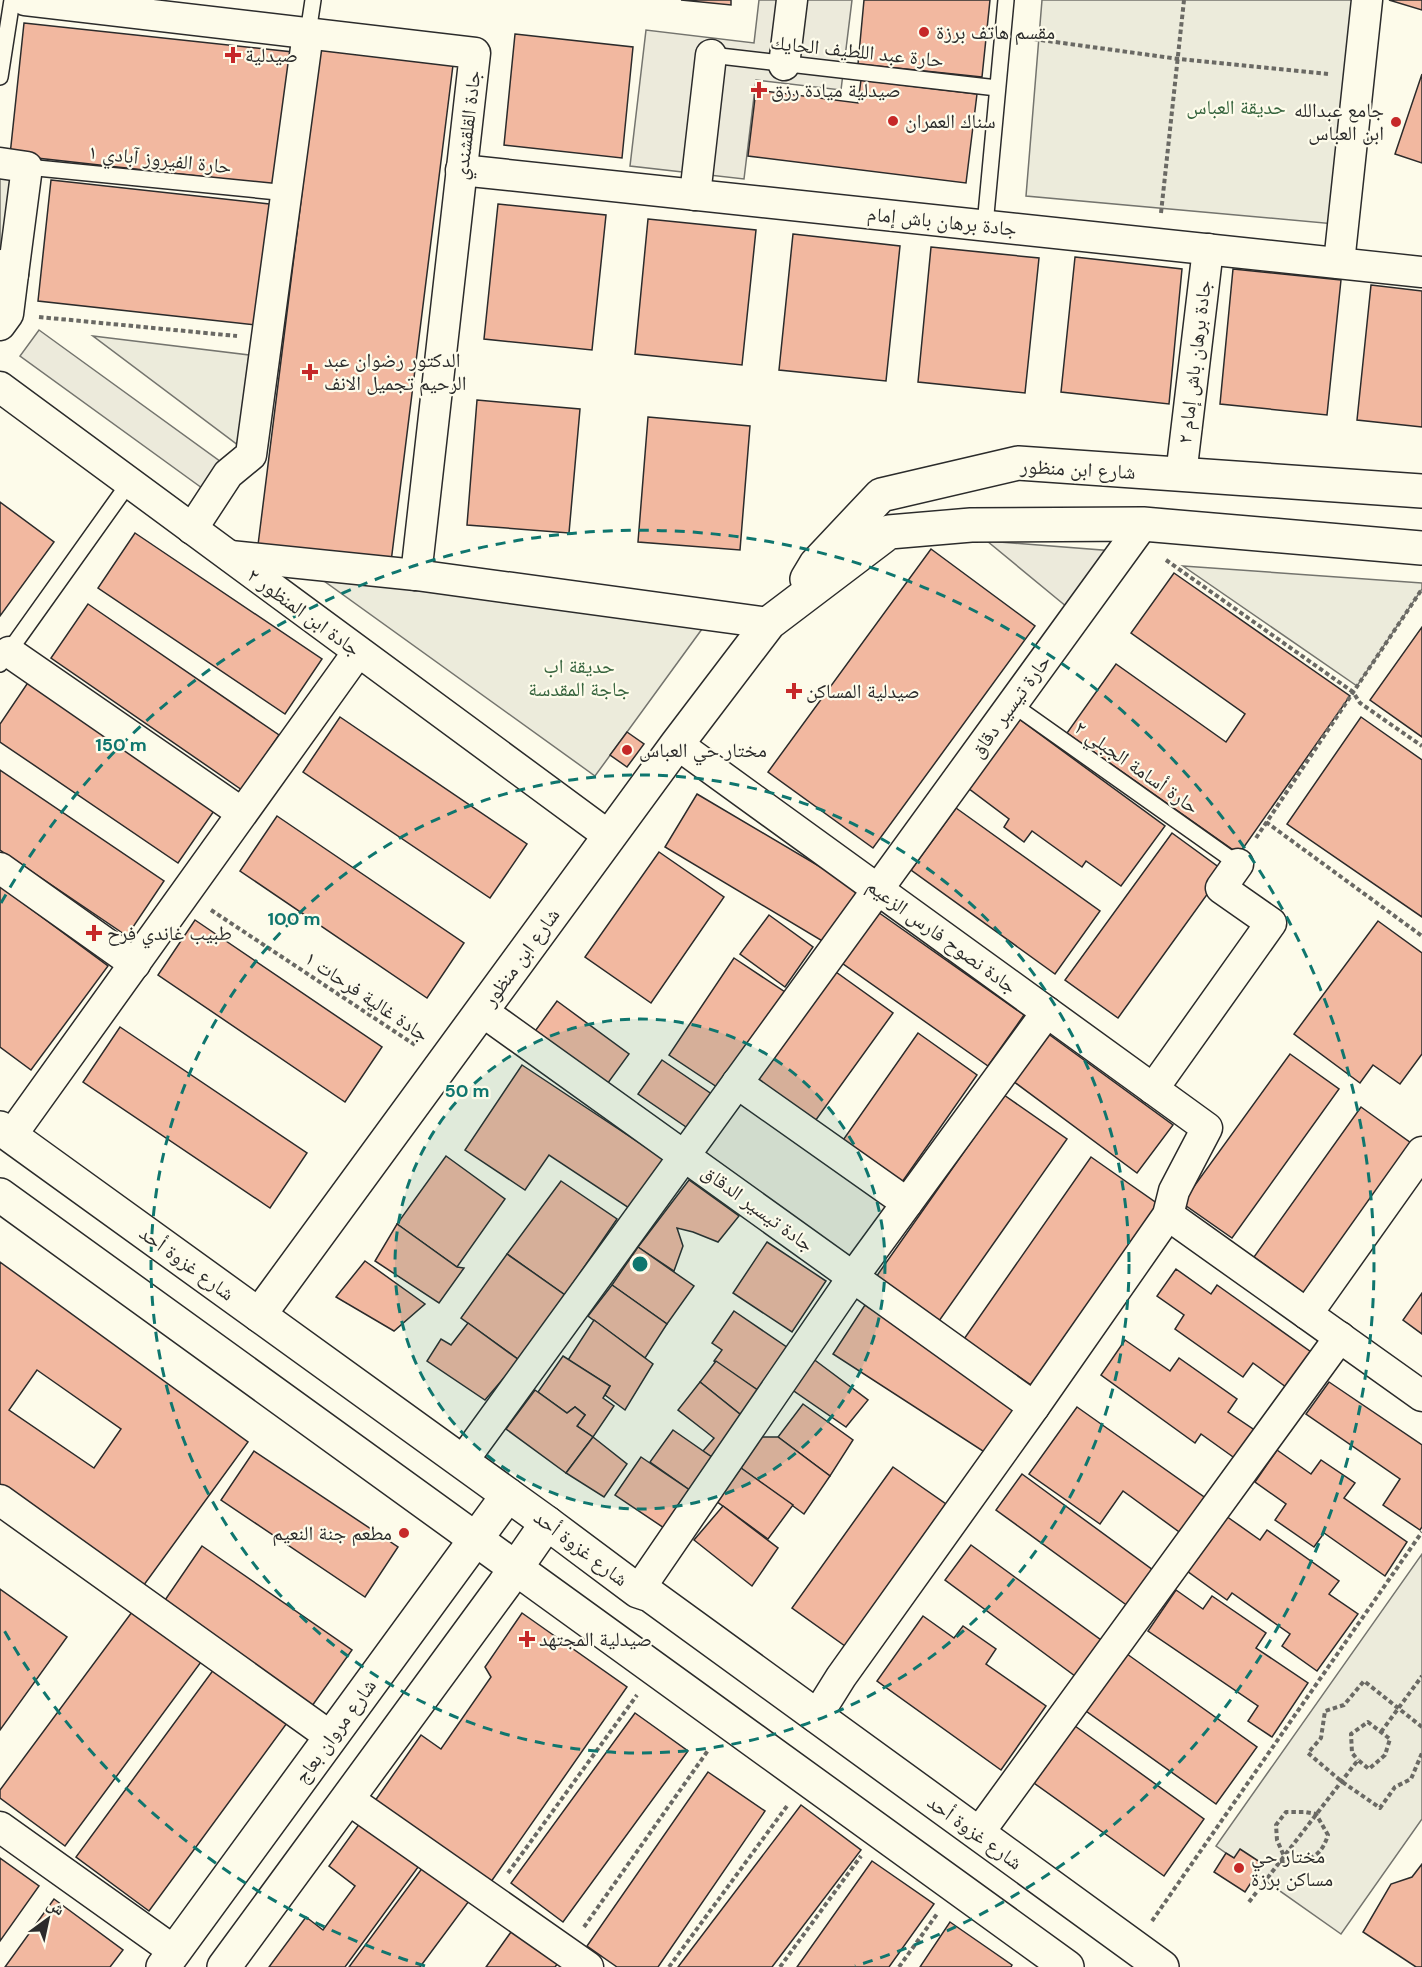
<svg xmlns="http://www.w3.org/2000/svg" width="1422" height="1967" font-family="'DM Sans','Noto Naskh Arabic',sans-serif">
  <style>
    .green { fill: #ecebdb; stroke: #74746e; stroke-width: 1.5 }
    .parking { fill: #eceadb; stroke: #74746e; stroke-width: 1.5 }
    .building { fill: #f2b8a0; stroke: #2b2b2b; stroke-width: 1.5; fill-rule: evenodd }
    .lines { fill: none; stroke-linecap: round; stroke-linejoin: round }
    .lane-casing { stroke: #2b2b2b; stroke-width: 18 }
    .street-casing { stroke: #2b2b2b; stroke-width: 33 }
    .secondary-casing { stroke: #2b2b2b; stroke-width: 36 }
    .primary-casing { stroke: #2b2b2b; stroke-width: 36 }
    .path { stroke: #6a6964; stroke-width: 4; stroke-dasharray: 4.5 3; stroke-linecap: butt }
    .lane { stroke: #fdfbea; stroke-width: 15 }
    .street { stroke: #fdfbea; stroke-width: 30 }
    .secondary { stroke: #fdfbea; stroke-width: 33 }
    .primary { stroke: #fdfbea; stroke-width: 33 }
    .ring { fill: none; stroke: #0f766e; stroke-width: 3; stroke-dasharray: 10 8 }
    .poi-dot { fill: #c62828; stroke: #fdfbea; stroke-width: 2 }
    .labels { text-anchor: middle; stroke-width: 4.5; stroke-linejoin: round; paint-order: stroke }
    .poi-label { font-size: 20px; fill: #2b2b2b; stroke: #fdfbea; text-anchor: start }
    .street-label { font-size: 20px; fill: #2b2b2b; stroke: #fdfbea }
    .park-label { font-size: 20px; fill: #34623c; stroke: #fdfbea }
    .centre { fill: #0f766e; stroke: #fdfbea; stroke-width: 3 }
    .ring-label { font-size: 18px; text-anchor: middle; font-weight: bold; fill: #0f766e; stroke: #fdfbea; stroke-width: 4.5; stroke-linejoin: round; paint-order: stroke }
  </style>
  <rect width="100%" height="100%" fill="#fdfbea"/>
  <g class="green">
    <path d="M1042,0h313l-20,224 -309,-28z"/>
    <path d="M0,168l24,4 -24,82z"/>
    <path d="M93,336l156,19 -11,90z"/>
    <path d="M1183,566l239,17v6l-65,97z"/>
    <path d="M324,581l386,37 -115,158z"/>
    <path d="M737,1083l170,120 -54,74 -168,-121z"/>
    <path d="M1422,1554v265l-81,115 -125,-88z"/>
  </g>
  <g class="parking">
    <path d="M759,0h93l-11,90 -85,-10 -12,99 -114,-13 16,-136 108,13z"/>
    <path d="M39,330l182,132 -19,26 -182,-132z"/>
    <path d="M987,541l127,10 -47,56z"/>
  </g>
  <g class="building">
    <path d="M681,0h50v5z"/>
    <path d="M864,0h126l-8,77 -124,-13z"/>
    <path d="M1389,0h33v10z"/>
    <path d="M24,23l269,29 -14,133 -269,-30z"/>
    <path d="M515,34l118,13 -11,111 -118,-13z"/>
    <path d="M320,48l133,17 -62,497 -133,-17z"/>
    <path d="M1422,74v89l-27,-9z"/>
    <path d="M861,80l116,14 -11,89 -218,-27 8,-66 102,13z"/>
    <path d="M51,180l227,25 -13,121 -227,-25z"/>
    <path d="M498,204l108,11 -14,135 -108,-11z"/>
    <path d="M648,219l108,11 -14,135 -107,-11z"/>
    <path d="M793,234l107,12 -14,135 -107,-11z"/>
    <path d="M931,247l108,11 -14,135 -107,-11z"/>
    <path d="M1075,257l107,12 -13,135 -108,-12z"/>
    <path d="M1233,269l108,11 -14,135 -107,-11z"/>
    <path d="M1371,285l51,6v136l-65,-7z"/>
    <path d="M477,400l103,9 -11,124 -102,-8z"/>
    <path d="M648,417l102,9 -10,124 -102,-8z"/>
    <path d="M0,502l54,40 -54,74z"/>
    <path d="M135,533l187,126 -37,55 -187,-126z"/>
    <path d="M931,549l104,77 -162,222 -105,-76z"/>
    <path d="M1174,573l176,123 -111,158 -172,-121 49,-69 110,78 19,-28 -114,-81z"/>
    <path d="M88,604l191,131 -37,55 -191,-132z"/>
    <path d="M1422,627v110l-52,-37z"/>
    <path d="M29,681l187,127 -38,55 -178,-121v-18z"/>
    <path d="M340,717l187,127 -37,54 -187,-126z"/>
    <path d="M1361,717l61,43v157l-135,-93z"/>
    <path d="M1019,719l146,107 -44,60 -35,-25 -4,6 -50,-36 -8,11 -20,-15 5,-8 -41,-31z"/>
    <path d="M627,732l17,12 -17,23 -17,-12z"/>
    <path d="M0,770l164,111 -37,55 -127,-86z"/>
    <path d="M697,794l164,97 -32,54 -164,-98z"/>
    <path d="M956,808l144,103 -45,63 -144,-104z"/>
    <path d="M277,816l187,127 -37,55 -187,-127z"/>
    <path d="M1172,833l52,38 -106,147 -53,-38z"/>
    <path d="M659,852l65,45 -73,106 -66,-46z"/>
    <path d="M0,886l108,80 -77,104 -31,-23z"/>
    <path d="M875,910l149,105 -36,51 -149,-105z"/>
    <path d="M769,915l44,32 -28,40 -45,-33z"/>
    <path d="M195,920l187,127 -37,55 -187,-127z"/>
    <path d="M1378,921l44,32v101l-22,30 -27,-19 -13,18 -66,-49z"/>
    <path d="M734,958l54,36 -65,97 -54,-36z"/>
    <path d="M829,967l64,46 -80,111 -63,-46z"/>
    <path d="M557,1001l72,53 -24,33 -72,-53z"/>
    <path d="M120,1027l187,126 -37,55 -187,-126z"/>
    <path d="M918,1033l59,42 -77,110 -59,-42z"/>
    <path d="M1047,1033l126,92 -36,48 -124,-92z"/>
    <path d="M1290,1054l49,35 -107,149 -50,-35z"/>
    <path d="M662,1060l54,37 -24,34 -54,-37z"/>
    <path d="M522,1065l146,97 -33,50 -86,-57 -24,35 -60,-40z"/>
    <path d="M1004,1095l63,44 -128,182 -63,-44z"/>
    <path d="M1361,1107l50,36 -107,150 -50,-36z"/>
    <path d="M446,1156l59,43 -48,68 -60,-43z"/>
    <path d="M1091,1157l67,47 -127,181 -67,-46z"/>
    <path d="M689,1180l50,36 -21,26 -25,-10 -16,-4 6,18 -9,25 -36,-24z"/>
    <path d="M561,1181l56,38 -52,76 -58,-41z"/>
    <path d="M397,1224l60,43 7,1 -25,35 -64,-42z"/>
    <path d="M767,1242l59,39 -34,51 -59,-39z"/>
    <path d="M638,1247l56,39 -27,38 -55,-39z"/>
    <path d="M507,1254l58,41 -46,65 -58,-42z"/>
    <path d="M365,1261l60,43 -31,27 -58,-34z"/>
    <path d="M0,1262l248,180 -107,147 -141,-102zM37,1370l84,59 -27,39 -85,-58z"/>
    <path d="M1176,1269l35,25 6,-9 94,67 -25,35 -33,-24 -10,14 -68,-48 9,-14 -27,-19z"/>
    <path d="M612,1285l55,39 -22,34 -57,-42z"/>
    <path d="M1422,1293v41l-19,-14z"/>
    <path d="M865,1305l156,101 -32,49 -156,-101z"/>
    <path d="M734,1311l60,41 -29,43 -51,-34 8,-11 -10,-7z"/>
    <path d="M594,1320l59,44 -28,46 -20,-15 5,-9 -42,-26z"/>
    <path d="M468,1323l51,37 -34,40 -58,-39 14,-22 10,6z"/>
    <path d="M1125,1340l45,31 9,-13 58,41 -9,13 28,19 -20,28 -35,-25 -6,9 -94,-68z"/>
    <path d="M563,1356l47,30 -7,12 11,8 -21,31 -16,-11 8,-11 -10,-8 -8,6 -29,-21z"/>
    <path d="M812,1358l56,42 -22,27 -55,-38z"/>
    <path d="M716,1361l49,34 -19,24 -46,-37z"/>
    <path d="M700,1382l46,37 -30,41 -13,-9 11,-13 -36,-28z"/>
    <path d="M1329,1382l93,63v82l-2,3 -37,-25 17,-26 -94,-65z"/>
    <path d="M535,1390l32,23 8,-6 10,8 -8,11 16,11 -27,36 -60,-44z"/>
    <path d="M803,1404l50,36 -23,36 -52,-39z"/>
    <path d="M1077,1407l130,92 -25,35 -59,-43 -23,33 -71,-50z"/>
    <path d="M673,1430l43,30 -22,33 -44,-31z"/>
    <path d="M593,1437l34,27 -23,33 -38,-24z"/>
    <path d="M759,1437h19l52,39 -26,38 -63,-46z"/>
    <path d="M1277,1450l34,24 10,-14 34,23 -11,15 63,44 -22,34 -61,-43 -10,14 -39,-27 11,-16 -31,-22z"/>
    <path d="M254,1451l144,96 -33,50 -144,-97z"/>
    <path d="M641,1457l53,36 -18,43 -61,-41z"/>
    <path d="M893,1467l53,37 -101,142 -53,-38z"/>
    <path d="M741,1468l52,37 -25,34 -52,-38z"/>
    <path d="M1022,1474l135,99 -25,36 -136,-99z"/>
    <path d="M723,1506l55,42 -26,38 -58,-46z"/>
    <path d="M1226,1516l34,24 7,-10 72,51 -10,13 29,20 -41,57 -35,-25 8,-12 -58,-41 -5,7 -40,-29z"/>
    <path d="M971,1545l130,95 -26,36 -130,-96z"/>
    <path d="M202,1546l150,104 -40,56 -149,-103z"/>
    <path d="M0,1589l67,48 -67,93z"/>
    <path d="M1176,1590l27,19 9,-13 54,37 -10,15 52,35 -36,54 -24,-16 10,-15 -110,-75z"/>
    <path d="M132,1612l69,50 -136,184 -65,-48v-8z"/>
    <path d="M522,1613l105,74 -141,202 -116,-81 51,-73 20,14 50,-72 -6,-10z"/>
    <path d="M923,1616l31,22 9,-12 33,23 -10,15 60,42 -45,64 -124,-89z"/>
    <path d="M1127,1654l130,93 -41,57 -130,-93z"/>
    <path d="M214,1669l73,54 -138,188 -73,-54z"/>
    <path d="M635,1713l53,38 -125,171 -52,-39z"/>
    <path d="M1075,1726l129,93 -40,57 -130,-93z"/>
    <path d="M708,1772l57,39 -107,156h-41l-30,-21z"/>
    <path d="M801,1805l60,45 -89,117h-94z"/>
    <path d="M365,1816l59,43 -79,108h-76l37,-50 17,13 32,-44 -26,-20z"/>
    <path d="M1240,1849l23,15 -18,28 -31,-20 12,-19 8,5z"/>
    <path d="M0,1858l39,28 -39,55z"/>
    <path d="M872,1861l62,43 -45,63h-92z"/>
    <path d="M426,1863l46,34 -52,70h-71z"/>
    <path d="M1422,1864v103h-6l-53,-35 28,-48 21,-7z"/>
    <path d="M54,1899l69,51 -13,17h-105z"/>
    <path d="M950,1922l62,43 -1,2h-91z"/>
    <path d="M516,1925l46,33 -7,9h-69z"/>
  </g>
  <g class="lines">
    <defs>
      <g id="lane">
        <path d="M308,33l5,-33"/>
        <path d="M711,55l286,33"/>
        <path d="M0,77l12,-77"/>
        <path d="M27,167l261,26"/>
        <path d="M985,225l21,-225"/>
        <path d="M0,664l129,-181"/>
        <path d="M1012,704l226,160"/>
      </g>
      <g id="street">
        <path d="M25,0l450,53 -59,522"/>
        <path d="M784,65l8,-65"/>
        <path d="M0,163l27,4 -14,107 -13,-9"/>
        <path d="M461,170l961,102"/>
        <path d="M695,195l16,-140"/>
        <path d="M1339,263l28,-263"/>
        <path d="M0,325l8,-11 5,-40"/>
        <path d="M0,387l609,449"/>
        <path d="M1181,475l27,-226"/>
        <path d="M192,529l36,-55 23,-19 57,-422"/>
        <path d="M230,556l186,19 353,48"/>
        <path d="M9,652l233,161"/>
        <path d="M677,744l530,384 -33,63 -6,24 -134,192 -193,270 -25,40"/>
        <path d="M0,868l135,96"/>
        <path d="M482,1011l552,396"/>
        <path d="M737,1083l170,120"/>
        <path d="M1153,1089l118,-166 -50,-35 17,-24"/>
        <path d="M11,1136l347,-484"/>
        <path d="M1168,1215l254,181"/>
        <path d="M1307,1314l115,-162"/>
        <path d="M462,1462l681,-938"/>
        <path d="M0,1500l331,237"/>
        <path d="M638,1591l215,-314 194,-265"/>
        <path d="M348,1799l240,168"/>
        <path d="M0,1827l174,124"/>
        <path d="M978,1834l362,-497"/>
      </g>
      <g id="secondary">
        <path d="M807,579l9,-15 65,-69 137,-32 404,28"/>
        <path d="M259,1315l418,-571 92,-121 120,-91 82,-7 172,-1 279,24"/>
        <path d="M163,1967l345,-472"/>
        <path d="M224,1967l280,-382 43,-62"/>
      </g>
      <g id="primary">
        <path d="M0,1128l547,395 91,68 12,4 512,372"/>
        <path d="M0,1195l1067,772"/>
      </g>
    </defs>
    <use href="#lane" class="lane-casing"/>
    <use href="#street" class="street-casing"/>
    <use href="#secondary" class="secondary-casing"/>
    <use href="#primary" class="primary-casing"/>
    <g class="path">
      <path d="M1026,38l153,21 149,15"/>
      <path d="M1161,213l23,-213"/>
      <path d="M39,317l198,19"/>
      <path d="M1166,560l187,132 7,11 62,43"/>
      <path d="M1266,822l156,114"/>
      <path d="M1256,838l166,-249"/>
      <path d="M211,910l204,135"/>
      <path d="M1422,1727l-58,-46 -20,24 -19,6 -4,27 -13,15 33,28 39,27 15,-21 16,-8 11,-26"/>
      <path d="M1381,1732l41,-56"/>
      <path d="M1280,1862c25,-3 39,1 48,-27l-12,-21 -11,-2h-19l-10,13 1,15 7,16"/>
      <path d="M508,1873l129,-178"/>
      <path d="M1249,1902l109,-142 11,9 16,-14 5,-16 -22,-17 -17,12 1,19 6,7"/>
      <path d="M1152,1921l270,-389"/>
      <path d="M584,1927l125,-178"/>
      <path d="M669,1967l118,-161"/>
      <path d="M780,1967l81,-111"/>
      <path d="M899,1967l38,-53"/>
    </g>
    <use href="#lane" class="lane"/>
    <use href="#street" class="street"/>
    <use href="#secondary" class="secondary"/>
    <use href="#primary" class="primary"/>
  </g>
  <circle cx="640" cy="1264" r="245" fill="#0f766e" fill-opacity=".12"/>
  <g class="ring">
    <circle cx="640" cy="1264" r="245"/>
    <circle cx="640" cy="1264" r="489"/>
    <path d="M425 1966A734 734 0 0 1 1 1625M1 903A734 734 0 1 1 855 1966"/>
  </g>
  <g class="poi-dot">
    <circle cx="924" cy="32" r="6"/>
    <path d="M230 46h6v6h6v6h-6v6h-6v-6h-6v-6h6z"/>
    <path d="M756 81h6v6h6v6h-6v6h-6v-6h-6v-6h6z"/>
    <circle cx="893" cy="121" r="6"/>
    <circle cx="1396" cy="122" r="6"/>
    <path d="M307 363h6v6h6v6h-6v6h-6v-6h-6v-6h6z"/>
    <path d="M791 682h6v6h6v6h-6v6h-6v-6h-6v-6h6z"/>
    <circle cx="627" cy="750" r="6"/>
    <path d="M91 924h6v6h6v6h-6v6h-6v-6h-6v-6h6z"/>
    <circle cx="404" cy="1533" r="6"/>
    <path d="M524 1630h6v6h6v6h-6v6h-6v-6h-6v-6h6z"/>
    <circle cx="1239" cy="1868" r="6"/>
  </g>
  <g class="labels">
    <g class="poi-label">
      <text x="936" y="39">مقسم هاتف برزة</text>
      <text x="245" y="62">صيدلية</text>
      <text x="771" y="97">صيدلية ميادة رزق</text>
      <text x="1384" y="117" text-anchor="end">جامع عبدالله<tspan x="1384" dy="23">ابن العباس</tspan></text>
      <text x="905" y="128">سناك العمران</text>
      <text x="324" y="367">الدكتور رضوان عبد<tspan x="324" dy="23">الرحيم تجميل الانف</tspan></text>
      <text x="806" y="698">صيدلية المساكن</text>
      <text x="639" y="757">مختار حي العباس</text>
      <text x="107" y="940">طبيب غاندي فرح</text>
      <text x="392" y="1540" text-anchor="end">مطعم جنة النعيم</text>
      <text x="539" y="1646">صيدلية المجتهد</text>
      <text x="1251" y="1863">مختار حي<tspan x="1251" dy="23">مساكن برزة</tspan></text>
    </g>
    <g class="street-label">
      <text transform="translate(857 51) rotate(6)" y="7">حارة عبد اللطيف الحايك</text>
      <text transform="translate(467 125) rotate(-83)" y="7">جادة القلقشندي</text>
      <text transform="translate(160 159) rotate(6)" y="7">حارة الفيروز آبادي ١</text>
      <text transform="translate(942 221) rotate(6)" y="7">جادة برهان باش إمام</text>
      <text transform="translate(1194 362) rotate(-83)" y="7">جادة برهان باش إمام ٢</text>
      <text transform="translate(1078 469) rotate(3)" y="7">شارع ابن منظور</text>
      <text transform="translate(304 612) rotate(36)" y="7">جادة ابن المنظور ٢</text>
      <text transform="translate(1010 706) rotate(-54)" y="7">حارة تيسير دقاق</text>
      <text transform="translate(1137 767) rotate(35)" y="7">حارة أسامة الجبلي ٢</text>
      <text transform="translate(942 936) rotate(36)" y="7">جادة نصوح فارس الزعيم</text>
      <text transform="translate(521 957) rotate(-54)" y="7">شارع ابن منظور</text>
      <text transform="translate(367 996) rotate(34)" y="7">جادة غالية فرحات ١</text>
      <text transform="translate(758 1208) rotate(36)" y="7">جادة تيسير الدقاق</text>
      <text transform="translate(187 1263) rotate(36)" y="7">شارع غزوة أحد</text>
      <text transform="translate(581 1548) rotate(37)" y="7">شارع غزوة أحد</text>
      <text transform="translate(335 1731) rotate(-54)" y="7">شارع مروان بعاج</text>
      <text transform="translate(975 1832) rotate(36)" y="7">شارع غزوة أحد</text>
    </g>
    <g class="park-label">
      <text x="1236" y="114">حديقة العباس</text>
      <text x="579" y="673">حديقة اب<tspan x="579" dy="23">جاجة المقدسة</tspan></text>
    </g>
  </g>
  <circle cx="640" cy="1264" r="9" class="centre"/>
  <g class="ring-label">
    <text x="121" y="751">150 m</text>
    <text x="294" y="925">100 m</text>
    <text x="467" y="1097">50 m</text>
  </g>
  <g transform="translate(48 1919) rotate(33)" stroke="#fdfbea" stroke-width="4.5" paint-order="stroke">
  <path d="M0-4.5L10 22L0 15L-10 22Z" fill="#2b2b2b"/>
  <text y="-9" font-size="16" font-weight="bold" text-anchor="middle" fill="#2b2b2b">ش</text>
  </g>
</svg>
